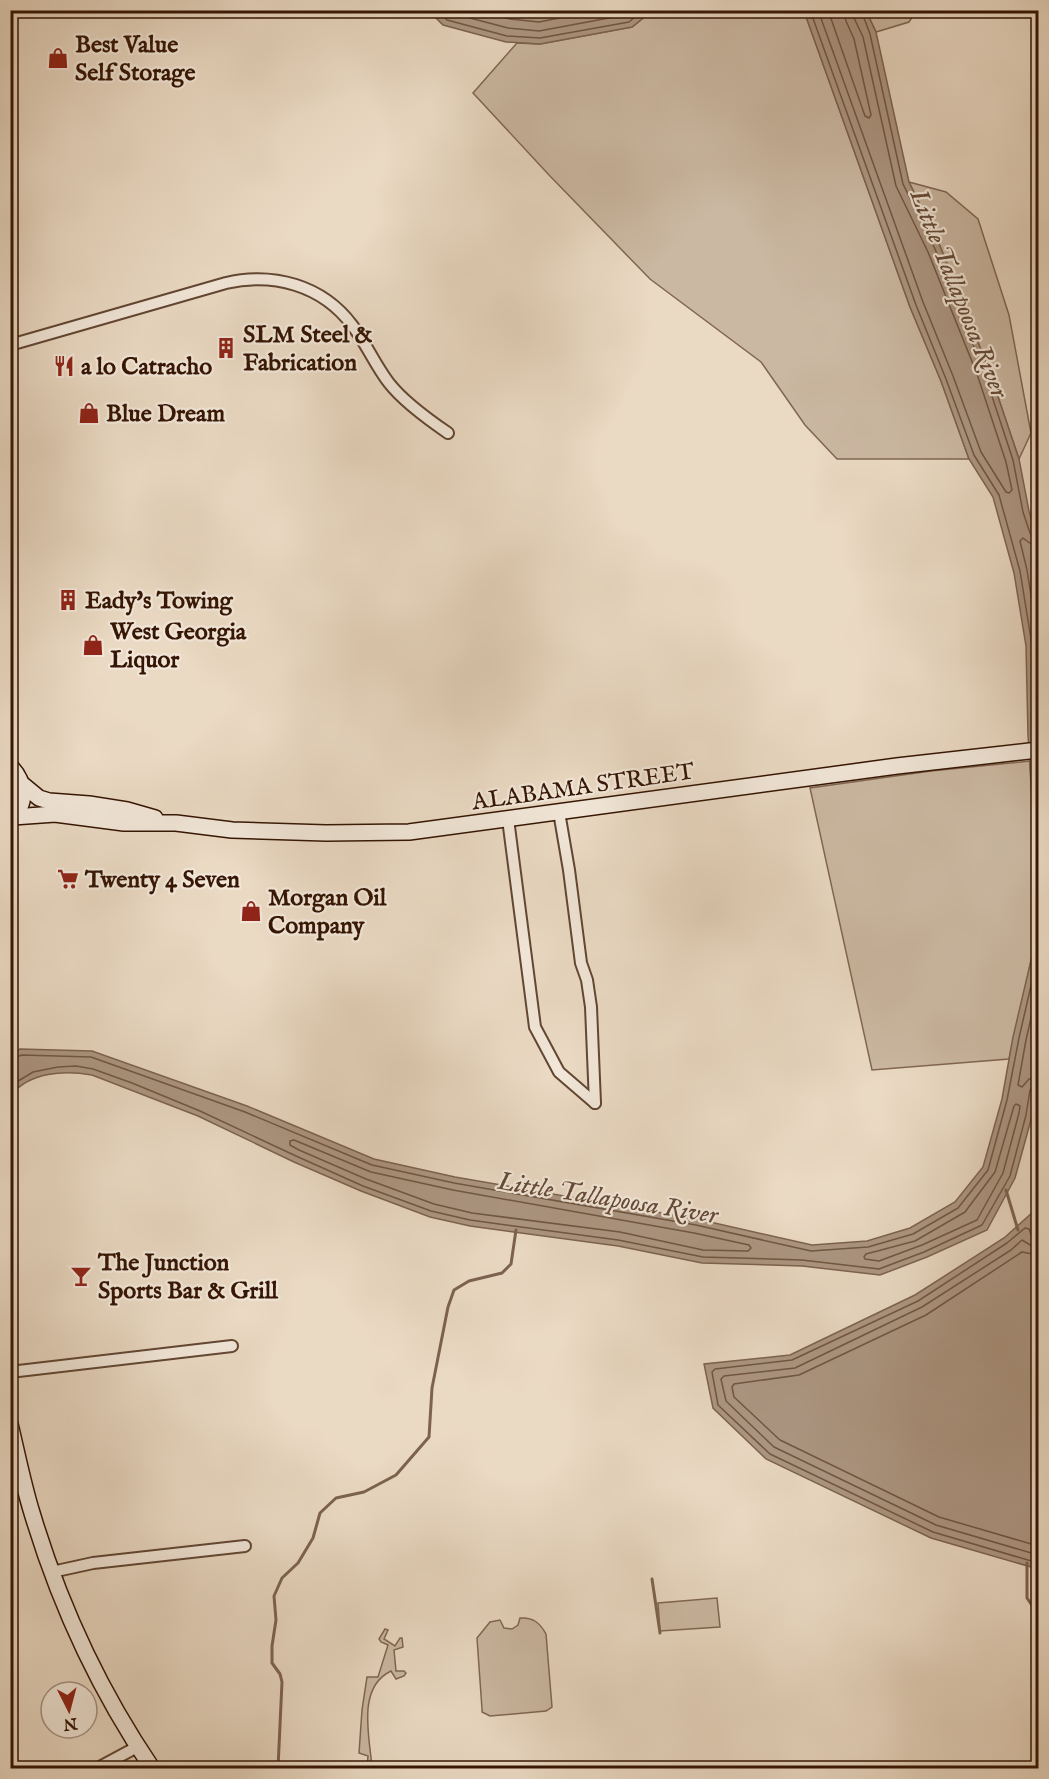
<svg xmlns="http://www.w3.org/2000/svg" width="1049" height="1779" font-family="'IM FELL English',serif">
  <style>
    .green { fill: #cbb8a2; stroke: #806652; stroke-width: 1.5 }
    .water { fill: #ac9682; stroke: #7c624f; stroke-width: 1.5 }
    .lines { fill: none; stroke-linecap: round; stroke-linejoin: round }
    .shore { stroke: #705642; stroke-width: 1.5 }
    .stream { stroke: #7c624f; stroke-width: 3 }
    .street-casing { stroke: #624633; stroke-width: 14 }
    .secondary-casing { stroke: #351503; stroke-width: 18 }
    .street { stroke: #f1e6d8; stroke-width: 10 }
    .secondary { stroke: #f1e6d8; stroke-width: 15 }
    .labels { text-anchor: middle; stroke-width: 4.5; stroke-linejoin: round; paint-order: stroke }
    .poi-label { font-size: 24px; font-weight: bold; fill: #351503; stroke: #f1e6d8; text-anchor: start }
    .street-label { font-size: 24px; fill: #351503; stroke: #f1e6d8 }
    .water-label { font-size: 26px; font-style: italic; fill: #654936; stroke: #f1e6d8 }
  </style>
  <rect width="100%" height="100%" fill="#ead9c3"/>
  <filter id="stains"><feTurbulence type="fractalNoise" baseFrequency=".00333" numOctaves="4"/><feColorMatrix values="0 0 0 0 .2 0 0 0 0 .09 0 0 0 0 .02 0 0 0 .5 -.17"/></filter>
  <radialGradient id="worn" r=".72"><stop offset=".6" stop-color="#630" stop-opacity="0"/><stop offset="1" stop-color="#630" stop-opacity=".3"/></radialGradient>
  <g class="green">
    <path d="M652,11h152l106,296 31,74 28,78h-132l-32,-34 -44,-63 -111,-83 -101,-104 -76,-82 44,-50 23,1 92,-17z"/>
    <path d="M866,11h50l-7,11 -33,10z"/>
    <path d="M909,182l37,10 32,27 31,96 22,118 -12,26 -30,-89 -49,-124z"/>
    <path d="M1030,761l5,89 -2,102 -24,107 -137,11 -62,-282 121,-17z"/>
    <path d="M717,1598l3,29 -60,4 -2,-28z"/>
    <path d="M520,1618c13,-1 20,5 26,16l6,73 -6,4 -56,5 -8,-4v-3l-5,-71 13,-16 10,-2 4,8 8,1 6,-4z"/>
    <path d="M385,1629l3,1 -4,9 11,7 5,-8h2l1,9 -9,3 2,21h8l2,2 -2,3 -8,3 -5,-8c-35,17 -21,67 -19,97h-5l1,-12 -9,-3 3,-43 5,-33h11l10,-32 -7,-3 -2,-3z"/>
  </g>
  <g class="water">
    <path d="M429,11h223l-20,16 -92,17 -34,-2 -63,-17z"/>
    <path d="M804,11h62l10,21 33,150 31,64 49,124 30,89 10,52 9,30v531l-6,44 -17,62 -28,52 -60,27 -47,18 -78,-9 -100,-3 -84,-17 -148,-20 -40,-9 -69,-26 -67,-29 -96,-46 -106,-41c-28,-5 -62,-3 -81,20v-40l9,-6 72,2 155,55 127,53 81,18 242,42 115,26 55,-4 43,-13 45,-26 28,-35 19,-68 11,-62 20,-85 2,-102 -7,-115 -2,-89 -12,-73 -21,-76 -24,-38 -28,-78 -31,-74z"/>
    <path d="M1033,1212l5,59v298l-107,-31 -165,-79 -53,-51 -9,-44 86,-9 125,-60 89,-57z"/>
  </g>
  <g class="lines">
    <g class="shore">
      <path d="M438,10l9,10 60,16 33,2 89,-16 14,-12"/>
      <path d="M448,10l3,3 57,15 31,3 86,-16 6,-5"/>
      <path d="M477,10l33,9 29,3 61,-12"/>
      <path d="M810,10l106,295 30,74 28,76 25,40 21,76 12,74 2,96"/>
      <path d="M818,10l105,292 30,74 28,76 25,40 3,1 3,-3 -6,-28 -29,-88 -49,-122 -32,-66 -33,-149 -9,-19 -1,-8"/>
      <path d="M828,10l37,106 4,2 2,-3 -17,-76 -8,-18 -2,-11"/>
      <path d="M861,10l9,24 33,150 32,65 49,123 29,88 10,52 7,21 3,4 5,1"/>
      <path d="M1038,545l-7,-1 -8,-6 -3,3 7,29 11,70"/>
      <path d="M1038,987l-12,53 -8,45 4,2 7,-8 9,-2"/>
      <path d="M10,1059l12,-4 69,2 154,55 127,53 82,18 242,42 115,26 57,-4 45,-13 45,-26 30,-38 19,-70 12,-62 19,-83"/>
      <path d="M10,1086l23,-14 25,-5 18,-1 17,3 39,14 68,28 96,45 67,30 68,25 39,9 148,20 85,17 99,3 77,9 45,-17 58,-27 28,-49 16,-61 4,-25 3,-4 5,-1"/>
      <path d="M1016,1104l4,2 -1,7 -16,60 -26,47 -55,25 -43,16 -14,-2 -1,-2 2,-3 49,-13 50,-29 30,-40 19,-66z"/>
      <path d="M294,1140l77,32 82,18 241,43 55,12 2,3 -3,3 -45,-1 -83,-18 -148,-19 -38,-9 -68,-25 -67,-29 -9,-5v-4z"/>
      <path d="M1038,1239l-6,-2 -3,-8 -4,-1 -18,15 -89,58 -126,59 -77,9 -3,3 6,33 52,49 163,78 105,31"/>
      <path d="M1038,1246h-6l-10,-6 -11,10 -89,57 -127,61 -71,8 -3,3 5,22 48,46 162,78 102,30"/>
      <path d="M1038,1255l-16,-3 -96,63 -127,60 -65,9 -2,3 2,10 46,43 159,77 99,29"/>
    </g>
    <g class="stream">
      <path d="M1006,1190l12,40"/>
      <path d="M1027,1563v35l11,16"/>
      <path d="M652,1579l8,54"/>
      <path d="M278,1768l4,-86 -2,-8 -8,-11v-17l4,-26 -2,-24 8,-18 16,-15 15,-25 7,-25 16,-15 28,-6 32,-17 33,-38 3,-49 16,-81 6,-17 15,-9 33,-8 9,-9 5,-34"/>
    </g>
    <defs>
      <g id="street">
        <path d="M10,345l216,-62c47,-11 96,2 126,42 14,18 23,40 37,58 14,18 40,37 59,50"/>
        <path d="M559,812l10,58 12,93 6,17 4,27 4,96"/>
        <path d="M508,819l27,208 24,45 36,31"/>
        <path d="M10,1372l222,-26"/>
        <path d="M52,1572l41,-9 152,-17"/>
        <path d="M98,1768l39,-21"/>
      </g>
      <g id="secondary">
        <path d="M10,766c15,15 19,38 0,52"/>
        <path d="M22,784l17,14 10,3 40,3 38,6 28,8"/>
        <path d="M13,817l42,-3 69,9h52l56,7 94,3 83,-1 488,-66 141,-16"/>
        <path d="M10,1424c7,29 13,60 22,89 27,90 67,177 120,255"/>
      </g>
    </defs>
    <use href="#street" class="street-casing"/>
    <use href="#secondary" class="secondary-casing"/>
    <use href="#street" class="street"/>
    <use href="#secondary" class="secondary"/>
  </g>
  <defs>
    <symbol id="shop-bare" viewBox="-9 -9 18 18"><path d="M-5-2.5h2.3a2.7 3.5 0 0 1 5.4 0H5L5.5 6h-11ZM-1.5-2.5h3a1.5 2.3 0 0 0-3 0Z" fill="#8f2418" stroke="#f1e6d8" stroke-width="2.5" paint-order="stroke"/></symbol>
    <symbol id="building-bare" viewBox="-9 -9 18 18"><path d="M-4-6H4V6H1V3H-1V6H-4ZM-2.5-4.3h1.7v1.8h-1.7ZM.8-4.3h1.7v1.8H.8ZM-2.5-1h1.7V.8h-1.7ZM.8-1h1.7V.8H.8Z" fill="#8f2418" stroke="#f1e6d8" stroke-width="2.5" paint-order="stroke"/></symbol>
    <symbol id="restaurant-bare" viewBox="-9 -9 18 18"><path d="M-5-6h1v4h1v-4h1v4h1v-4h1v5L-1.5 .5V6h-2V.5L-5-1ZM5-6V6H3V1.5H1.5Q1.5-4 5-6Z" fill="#8f2418" stroke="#f1e6d8" stroke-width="2.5" paint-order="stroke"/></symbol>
    <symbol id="supermarket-bare" viewBox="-9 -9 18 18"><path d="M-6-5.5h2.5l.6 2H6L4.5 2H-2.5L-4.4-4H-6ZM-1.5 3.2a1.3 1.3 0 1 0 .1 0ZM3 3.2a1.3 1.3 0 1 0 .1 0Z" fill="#8f2418" stroke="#f1e6d8" stroke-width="2.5" paint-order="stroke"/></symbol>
    <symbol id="bar-bare" viewBox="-9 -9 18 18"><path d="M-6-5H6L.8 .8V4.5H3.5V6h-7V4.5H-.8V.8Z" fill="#8f2418" stroke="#f1e6d8" stroke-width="2.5" paint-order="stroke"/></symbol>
  </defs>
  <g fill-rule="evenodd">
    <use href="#shop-bare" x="43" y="43" width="30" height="30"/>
    <use href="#building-bare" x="211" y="333" width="30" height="30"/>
    <use href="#restaurant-bare" x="49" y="351" width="30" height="30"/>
    <use href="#shop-bare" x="74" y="398" width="30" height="30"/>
    <use href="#building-bare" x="53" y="585" width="30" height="30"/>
    <use href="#shop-bare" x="78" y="630" width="30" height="30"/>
    <use href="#supermarket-bare" x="53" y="864" width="30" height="30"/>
    <use href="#shop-bare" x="236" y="896" width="30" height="30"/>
    <use href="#bar-bare" x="66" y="1261" width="30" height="30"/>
  </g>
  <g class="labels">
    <g class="poi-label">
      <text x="75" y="52">Best Value<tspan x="75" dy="28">Self Storage</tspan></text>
      <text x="243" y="342">SLM Steel &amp;<tspan x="243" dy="28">Fabrication</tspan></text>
      <text x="81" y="374">a lo Catracho</text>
      <text x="106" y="421">Blue Dream</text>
      <text x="85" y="608">Eady's Towing</text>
      <text x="110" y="639">West Georgia<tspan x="110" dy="28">Liquor</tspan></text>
      <text x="85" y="887">Twenty 4 Seven</text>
      <text x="268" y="905">Morgan Oil<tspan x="268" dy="28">Company</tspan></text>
      <text x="98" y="1270">The Junction<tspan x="98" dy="28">Sports Bar &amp; Grill</tspan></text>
    </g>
    <g class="street-label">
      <text transform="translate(583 786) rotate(-8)" y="8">ALABAMA STREET</text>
    </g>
    <g class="water-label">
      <text transform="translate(960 293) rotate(68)" y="9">Little Tallapoosa River</text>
      <text transform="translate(608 1197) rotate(9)" y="9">Little Tallapoosa River</text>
    </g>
  </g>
  <rect width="1049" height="1779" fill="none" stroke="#ead9c3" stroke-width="36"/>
  <rect x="12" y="12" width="1025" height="1755" fill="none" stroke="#351503" stroke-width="3"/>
  <rect x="18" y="18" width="1013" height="1743" fill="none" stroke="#351503" stroke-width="1.5"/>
  <g transform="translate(69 1710) rotate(174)"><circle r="28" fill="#f1e6d8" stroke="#a69283" stroke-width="1.5"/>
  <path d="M0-4.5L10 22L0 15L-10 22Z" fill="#8f2418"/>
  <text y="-9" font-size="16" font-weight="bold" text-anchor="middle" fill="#351503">N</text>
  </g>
  <rect width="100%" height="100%" filter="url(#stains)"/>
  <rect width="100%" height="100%" fill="url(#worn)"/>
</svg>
